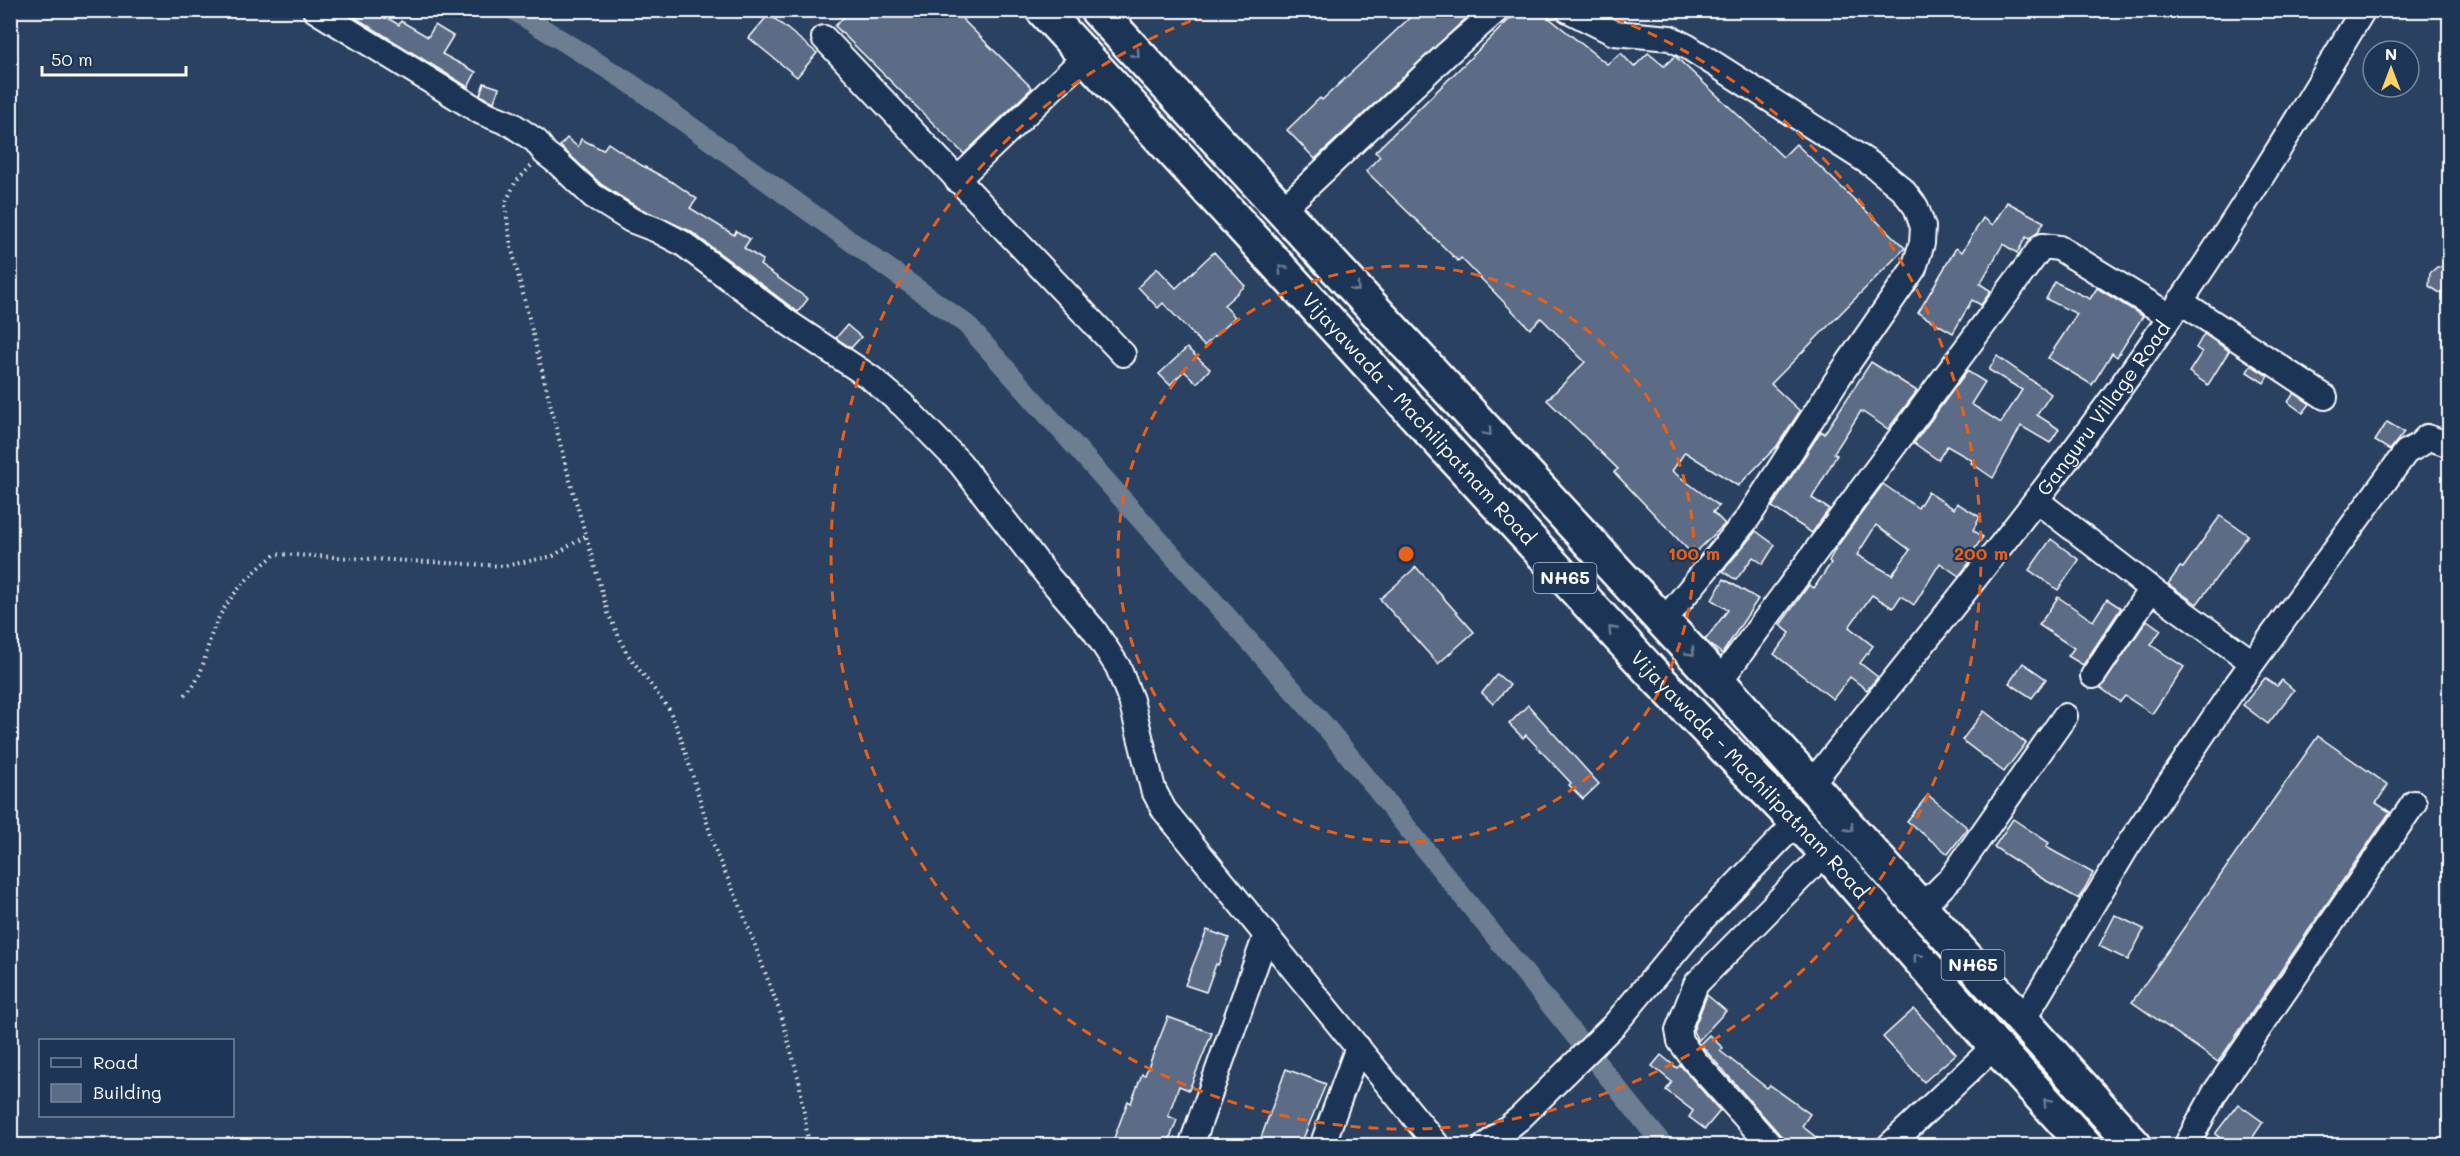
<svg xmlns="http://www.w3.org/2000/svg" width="2460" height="1156" font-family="Mali,sans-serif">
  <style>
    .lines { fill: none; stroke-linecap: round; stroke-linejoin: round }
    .canal { stroke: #6d7d92; stroke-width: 20 }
    .building { fill: #5b6c86; stroke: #fff; stroke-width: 1.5; fill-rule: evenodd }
    .minor-casing { stroke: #fff; stroke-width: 28 }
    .highway-casing { stroke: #fff; stroke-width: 38 }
    .path { stroke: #fff; stroke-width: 4; stroke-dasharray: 1.5 4.5; stroke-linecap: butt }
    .minor { stroke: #1d3557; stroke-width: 24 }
    .highway { stroke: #1d3557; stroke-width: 33 }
    .oneway { stroke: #6c7c92 }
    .ring { fill: none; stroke: #e96118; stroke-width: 3; stroke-dasharray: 10 8 }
    .labels { text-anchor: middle; stroke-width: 4.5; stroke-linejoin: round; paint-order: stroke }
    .shield { fill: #1d3557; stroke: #bbc2cd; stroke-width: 1.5 }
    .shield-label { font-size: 18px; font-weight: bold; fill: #fff }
    .street-label { font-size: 20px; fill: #fff; stroke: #1d3557 }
    .centre { fill: #e96118; stroke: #1d3557; stroke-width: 3 }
    .ring-label { font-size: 18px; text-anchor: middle; font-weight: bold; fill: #e96118; stroke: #1d3557; stroke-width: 4.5; stroke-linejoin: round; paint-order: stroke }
  </style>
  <rect width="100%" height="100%" fill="#2a4161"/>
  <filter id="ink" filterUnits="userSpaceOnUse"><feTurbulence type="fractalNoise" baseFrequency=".0167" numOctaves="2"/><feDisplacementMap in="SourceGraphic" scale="12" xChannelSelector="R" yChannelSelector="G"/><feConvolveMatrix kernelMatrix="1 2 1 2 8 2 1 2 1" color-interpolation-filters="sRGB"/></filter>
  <g filter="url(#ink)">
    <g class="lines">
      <path class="canal" d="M513,10l117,73 336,241 360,403 338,419"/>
    </g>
    <g class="building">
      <path d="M343,10h31l25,15 2,-4 27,16 7,-12 18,11 -11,18 34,18 -8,15z"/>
      <path d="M851,10h102l79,78 -68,66 -129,-128z"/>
      <path d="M1418,10h57l-160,149 -28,-29 33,-32 2,2z"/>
      <path d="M1519,10h20l68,54 14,-11 13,14 14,-14 16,13 11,-10 2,2 106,99 13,-13 109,104 -134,136 29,27 -23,35 -39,40 -53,-34 -13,19 47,35 -6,6 12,12 -32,31 -79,-83 4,-3 -71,-69 38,-38 -44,-44 -11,11 -69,-71 -3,3 -92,-90 14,-15 -5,-4z"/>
      <path d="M769,14l48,39 -20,24 -48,-39z"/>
      <path d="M484,83l15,5 -5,14 -14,-7z"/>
      <path d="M567,138l11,9 3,-8 22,11 5,-7 33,22 33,18 23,16 -7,9 44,27 2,-4 14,8 -6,9 19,12 -3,5 48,34 -10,13 -108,-81 -53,-24 -35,-22 -42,-39z"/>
      <path d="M2007,202l37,20 -7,11 -8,6 -3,-2 -9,16 -14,-9 -23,40 11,7 -10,14 -9,-5 -19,33 -35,-20 38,-65 6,4 21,-34 10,7z"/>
      <path d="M1214,252l31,34 -21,19 11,12 -31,29 -41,-43 -5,5 -20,-21 19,-19 19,20z"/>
      <path d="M2437,267h13v25l-10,1 -11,-7 1,-13z"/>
      <path d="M2055,282l35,17 7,-11 46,28 -26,41 -5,-4 -20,32 -44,-27 29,-44 -31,-15z"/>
      <path d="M847,325l14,12 -10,11 -15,-10z"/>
      <path d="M2204,334l25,17 -21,34 -19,-13 13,-20 -6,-4z"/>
      <path d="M1187,348l23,21 -13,14 -13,-12 -14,14 -11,-11z"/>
      <path d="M1997,356l54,38 -14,21 22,14 -9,14 -29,-17 -28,52 -22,-15 2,-2 -26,-15 -9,14 -24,-17 53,-72 18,11 -14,22 30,19 21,-33 -33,-20z"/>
      <path d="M1871,362l46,29 -29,38 -27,-18 -27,42 3,2 -25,43 17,11 -17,24 -40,-26 49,-76 3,3z"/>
      <path d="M2251,365l17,11 -4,7 -17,-11z"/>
      <path d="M2294,393l16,11 -7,9 -15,-11z"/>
      <path d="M2387,422l17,10 -14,18 -15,-9z"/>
      <path d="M1883,484l35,24 10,-16 26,17 3,-6 23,14 -7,13 10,7 -16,23 3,2 -11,14 -19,-13 -26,42 -13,-9 -8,12 -21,-13 -23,32 24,19 -13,17 18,14 -11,13 -17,-13 -17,22 -59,-45 16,-21 -10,-8 29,-40 5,3 17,-25 -2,-2 7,-13zM1876,525l34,25 -18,25 -35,-20z"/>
      <path d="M2220,516l28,19 -51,69 -29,-20 12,-17 3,1z"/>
      <path d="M1756,531l19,14 -12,19 -10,-7 -17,23 -13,-9z"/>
      <path d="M2051,539l28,21 -21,30 -29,-20z"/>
      <path d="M1416,567l58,65 -36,32 -58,-65z"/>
      <path d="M1724,579l34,20 -36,55 -17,-14 23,-30 -16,-10z"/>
      <path d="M2058,597l35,24 14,-22 14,9 -38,57 -15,-9 6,-8 -35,-23z"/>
      <path d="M2147,620l14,10 -10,15 33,22 -32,47 -27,-18 -5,6 -19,-14z"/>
      <path d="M2023,663l23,16 -14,19 -23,-15z"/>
      <path d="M1497,674l13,11 -17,19 -11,-11z"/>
      <path d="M2265,678l12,8 5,-6 12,10 -26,34 -25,-19z"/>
      <path d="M1528,705l71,79 -16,15 -14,-14 2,-2 -45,-48 -3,3 -14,-14z"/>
      <path d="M1984,711l42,32 -22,29 -42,-32z"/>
      <path d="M2318,736l70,49 -12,18 14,9 -172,250 -86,-60z"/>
      <path d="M1928,795l40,33 -20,26 -41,-33z"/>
      <path d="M2013,819l36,24 -3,4 47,26 -14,26 -36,-20 -49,-32z"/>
      <path d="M2115,915l29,14 -16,31 -29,-14z"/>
      <path d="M1207,930l22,8 -11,27 -2,-1 -10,28 -21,-7z"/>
      <path d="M1707,995l19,16 -28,30 -5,-10z"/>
      <path d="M1914,1009l42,45 -32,28 -41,-45z"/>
      <path d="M1168,1017l44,16 -23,57 -10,-4 -11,30 9,4 -10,26h-56l17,-45 3,2 11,-29 3,1z"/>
      <path d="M1709,1035l14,13 -3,3 47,37 3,-3 40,29 -8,12 25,20h-42l-3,-9 -82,-93z"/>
      <path d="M1661,1055l16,13 3,-3 40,46 -15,18 -16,-12 4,-6 -27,-21 6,-8 -20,-16z"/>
      <path d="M1286,1069l40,15 -26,62h-42z"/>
      <path d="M2238,1104l25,18 -16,24h-16l-16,-12z"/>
    </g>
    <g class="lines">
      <defs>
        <g id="minor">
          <path d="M315,10l166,102 30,12 25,17 9,12 13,10 35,33 38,24 26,10 25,13 108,81 81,54 32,27 57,58 90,116 44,51 24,37 13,33 22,89 11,21 274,336"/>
          <path d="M1568,10l46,23 56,5 18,9 186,119 28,23 14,18 7,20 -1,16 -8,25 -74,107 -92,143 -85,104"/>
          <path d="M824,38l299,316"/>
          <path d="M957,180l129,-124"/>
          <path d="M1282,210l166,-157 49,-43"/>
          <path d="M2180,301l145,96"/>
          <path d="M2036,500l115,89 101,73"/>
          <path d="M2093,676l58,-87"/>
          <path d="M1719,682l323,-436 17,2 111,68"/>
          <path id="s1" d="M1811,784c119,-150 241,-297 350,-454 72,-104 137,-211 202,-320"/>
          <path d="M1919,904l17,-11 16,-16 113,-161"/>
          <path d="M2022,1022l105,-175 107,-159 172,-236 13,-7 8,-8 23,8"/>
          <path d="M1191,1146l75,-211"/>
          <path d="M1322,1146l36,-99"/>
          <path d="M1485,1146l35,-28 95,-94 87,-104 95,-98"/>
          <path d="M1771,1146l-76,-85 -15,-20 -2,-11 18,-46 130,-132"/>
          <path d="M1889,1146l106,-100"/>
          <path d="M2186,1146l30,-55 198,-288"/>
        </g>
        <g id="highway">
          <path id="s2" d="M1043,10l611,665 172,177 169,194 91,100"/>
          <path d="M1097,10l622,672 416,464"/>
        </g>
      </defs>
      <use href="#minor" class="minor-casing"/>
      <use href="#highway" class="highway-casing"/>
      <g class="path">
        <path d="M531,166l-16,17 -10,21 6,42 54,217 43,150 18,39 43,57 11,26 37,120 23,50 41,110 18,65 10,66"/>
        <path d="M185,695c20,-18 19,-43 29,-67 12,-30 37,-55 62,-74l229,12 48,-10 34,-21"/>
      </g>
      <use href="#minor" class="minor"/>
      <use href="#highway" class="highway"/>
    </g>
    <defs><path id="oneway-chevron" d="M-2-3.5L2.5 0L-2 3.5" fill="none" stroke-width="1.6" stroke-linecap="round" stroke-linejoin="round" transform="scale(1.5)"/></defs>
    <g class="oneway">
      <use href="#oneway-chevron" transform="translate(1136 54) rotate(48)"/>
      <use href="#oneway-chevron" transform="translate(1282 269) rotate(-132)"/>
      <use href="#oneway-chevron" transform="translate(1356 288) rotate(47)"/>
      <use href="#oneway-chevron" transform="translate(1488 432) rotate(47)"/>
      <use href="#oneway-chevron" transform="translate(1612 630) rotate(-132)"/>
      <use href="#oneway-chevron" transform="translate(1691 652) rotate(47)"/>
      <use href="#oneway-chevron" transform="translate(1850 828) rotate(48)"/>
      <use href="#oneway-chevron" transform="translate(1917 957) rotate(-131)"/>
      <use href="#oneway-chevron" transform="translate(2047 1102) rotate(-133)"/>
    </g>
  </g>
  <g class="ring">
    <circle cx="1406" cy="554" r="288"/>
    <path d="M1598 12A575 575 0 1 1 1214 12"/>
  </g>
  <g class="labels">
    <g class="shield">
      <rect x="1533.5" y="563" width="63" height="30" rx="4.5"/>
      <rect x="1941.5" y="950" width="63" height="30" rx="4.5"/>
    </g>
    <g class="shield-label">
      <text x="1565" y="584">NH65</text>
      <text x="1973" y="971">NH65</text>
    </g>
    <g class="street-label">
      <text dy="7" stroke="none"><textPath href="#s1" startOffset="476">Ganguru Village Road</textPath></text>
      <text dy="7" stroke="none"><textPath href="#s2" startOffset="555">Vijayawada - Machilipatnam Road</textPath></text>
      <text dy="7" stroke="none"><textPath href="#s2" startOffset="1041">Vijayawada - Machilipatnam Road</textPath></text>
    </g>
  </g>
  <circle cx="1406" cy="554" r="9" class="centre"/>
  <g class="ring-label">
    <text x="1694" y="560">100 m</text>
    <text x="1981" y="560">200 m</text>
  </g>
  <rect width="2460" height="1156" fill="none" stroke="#1d3557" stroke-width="36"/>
  <rect x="18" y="18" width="2424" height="1120" fill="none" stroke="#fff" stroke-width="2" filter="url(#ink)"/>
  <rect x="39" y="1039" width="195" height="78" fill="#1d3557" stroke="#77869a" stroke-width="1.5"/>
  <rect x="51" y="1058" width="30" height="9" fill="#1d3557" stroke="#77869a" stroke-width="1.5"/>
  <text x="93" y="1069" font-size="18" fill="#ffffff">Road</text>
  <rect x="51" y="1084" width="30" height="18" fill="#5b6c86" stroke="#77869a" stroke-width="1.5"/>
  <text x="93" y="1099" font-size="18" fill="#ffffff">Building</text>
  <g transform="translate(2391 69)"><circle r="28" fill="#1d3557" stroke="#77869a" stroke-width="1.5"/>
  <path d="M0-4.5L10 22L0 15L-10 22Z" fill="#ffd166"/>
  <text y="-9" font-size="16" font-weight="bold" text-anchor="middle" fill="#ffffff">N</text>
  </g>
  <path d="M42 66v9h144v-9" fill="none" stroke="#ffffff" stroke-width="3"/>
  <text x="51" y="66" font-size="18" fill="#ffffff" stroke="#1d3557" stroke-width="4.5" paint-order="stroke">50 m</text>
</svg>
